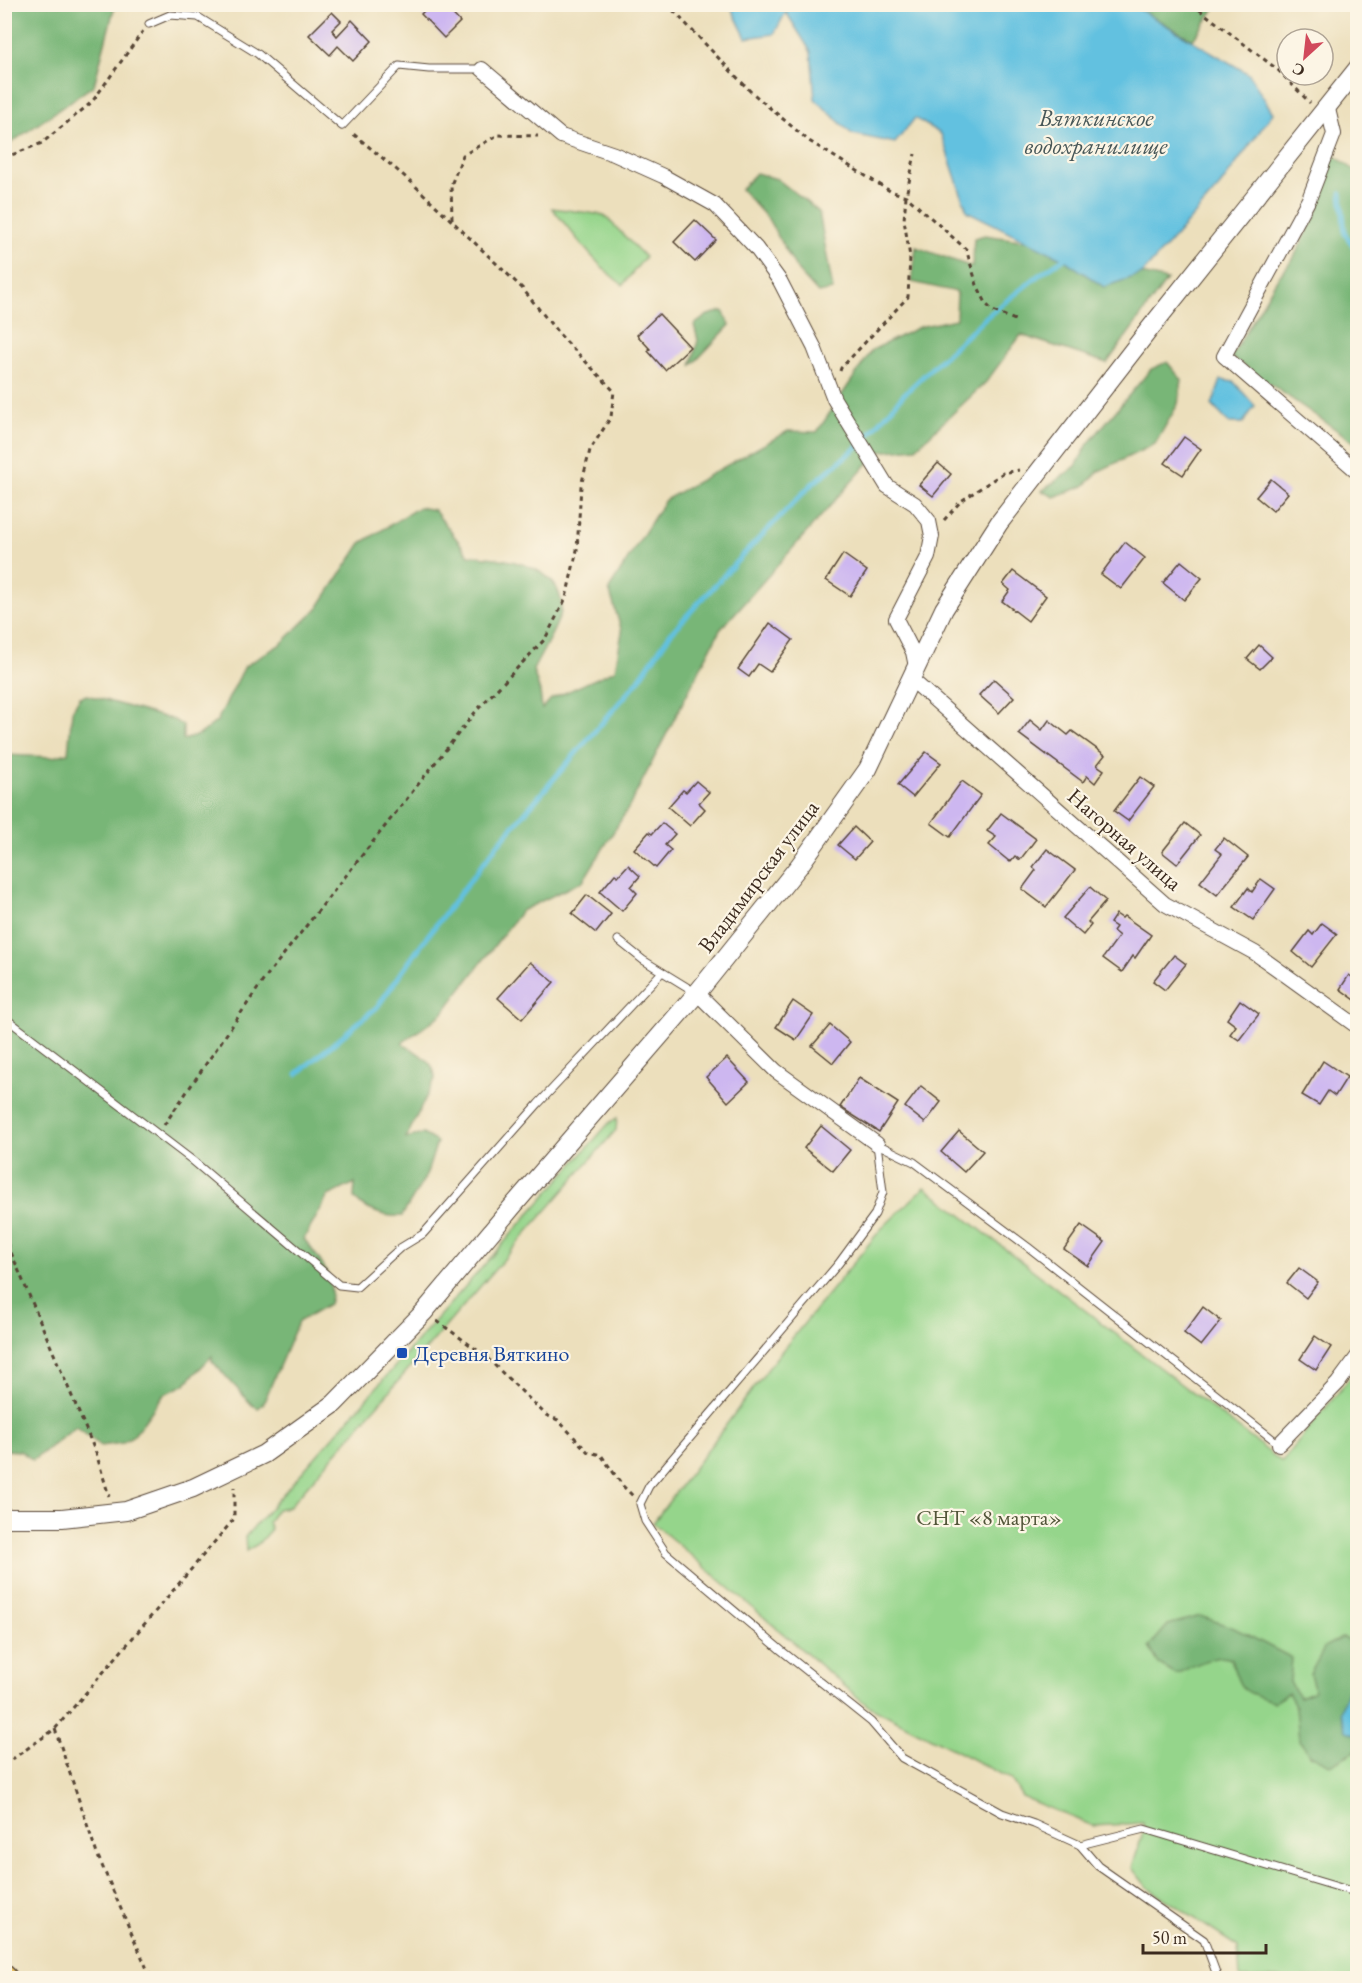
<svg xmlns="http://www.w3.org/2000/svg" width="1362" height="1983" font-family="'EB Garamond',serif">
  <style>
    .green { fill: #95d58b; stroke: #688054; stroke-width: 1.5 }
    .forest { fill: #78b677; stroke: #5a704a; stroke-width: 1.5 }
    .water { fill: #62c1e0; stroke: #4e767f; stroke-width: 1.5 }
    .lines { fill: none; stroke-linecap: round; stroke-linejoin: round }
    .stream { stroke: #62c1e0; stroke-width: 5 }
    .building { fill: #cdb7f0 }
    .service-casing { stroke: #564536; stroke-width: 9 }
    .minor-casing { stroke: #564536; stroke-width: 16 }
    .tertiary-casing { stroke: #564536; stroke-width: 20 }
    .primary-casing { stroke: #564536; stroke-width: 25 }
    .path { stroke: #564536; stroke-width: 3; stroke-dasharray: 4.5 4.5; stroke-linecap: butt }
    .service { stroke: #fff; stroke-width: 7 }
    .minor { stroke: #fff; stroke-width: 14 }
    .tertiary { stroke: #fff; stroke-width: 18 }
    .primary { stroke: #ecc669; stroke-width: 22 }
    .transit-dot { fill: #1a4fb4; stroke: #fcf5e5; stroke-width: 2 }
    .labels { text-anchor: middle; stroke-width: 4.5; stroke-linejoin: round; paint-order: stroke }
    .street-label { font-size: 22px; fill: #3b2a1e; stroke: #fcf5e5 }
    .transit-label { font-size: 22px; fill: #164399; stroke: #fcf5e5; text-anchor: start }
    .park-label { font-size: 22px; fill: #525539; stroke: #fcf5e5 }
    .water-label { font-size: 24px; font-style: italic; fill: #475758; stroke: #fcf5e5 }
  </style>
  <rect width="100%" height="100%" fill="#fcf5e5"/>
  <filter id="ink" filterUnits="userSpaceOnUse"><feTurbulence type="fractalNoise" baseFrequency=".0167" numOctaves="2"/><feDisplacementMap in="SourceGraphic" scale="12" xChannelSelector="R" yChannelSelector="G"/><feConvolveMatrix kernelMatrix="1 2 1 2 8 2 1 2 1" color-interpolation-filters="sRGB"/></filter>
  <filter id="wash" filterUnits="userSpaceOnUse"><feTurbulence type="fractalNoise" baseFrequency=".008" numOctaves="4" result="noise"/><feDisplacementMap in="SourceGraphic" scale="24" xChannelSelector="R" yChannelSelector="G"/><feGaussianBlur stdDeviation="1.35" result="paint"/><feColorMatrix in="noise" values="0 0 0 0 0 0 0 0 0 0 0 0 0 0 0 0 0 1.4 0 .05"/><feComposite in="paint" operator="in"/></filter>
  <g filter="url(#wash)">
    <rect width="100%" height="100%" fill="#ecdfbc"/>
    <g class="green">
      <path d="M552,208l52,7 41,42 -22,28c-24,-16 -52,-54 -71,-77z"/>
      <path d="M617,1118l-1,12 -327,377 -12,2 -9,13 3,7 -13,15 -12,7 -1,-14 364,-414z"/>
      <path d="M925,1187l357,275 75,-93v609h-117l-2,-31 -91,-60 -15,-19 12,-39 -1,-6 -50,3 -71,-29 -11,-18 -144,-74 -214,-182 123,-165 105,-129z"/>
    </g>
    <g class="forest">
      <path d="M5,4l110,1 -21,80 -89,62z"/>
      <path d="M1132,5h85l-24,35z"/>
      <path d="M1331,153l26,19v272l-126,-87 46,-78 16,-20 26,-51z"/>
      <path d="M756,173l21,6 42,33 14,78 -15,3 -20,-22 -30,-52 -27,-30z"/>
      <path d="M985,235l47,7 31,17 41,28 38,-13 25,6 -60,83 -86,-28 -35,47 -70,66 -38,4 -158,178 -91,177 -46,74 -62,30 -79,103 -40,29c14,10 33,16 33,36l-29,59 17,-4 14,8 -11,34 -24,40c-16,2 -38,-6 -48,-18l1,-15 -27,13 -24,43c14,19 34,40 25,65l-31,18 -35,82 -5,4 -6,-3 -40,-44v-5l-28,29 -20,9 -29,40 -13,9 -21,3 -25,-19 -43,33 -13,-9 -16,-1v-695l49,2 15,-4 4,-42 8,-14 7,-2 87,25 9,6v14l16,-5 18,-14 28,-55 36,-22 37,-36 43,-65 58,-36 15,3 35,45c34,3 96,9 92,56 -1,11 -22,47 -28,59l7,22 2,17 9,-10 64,-29 7,-38 -13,-43 56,-89 123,-69 29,1 55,-82 47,-23 37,-8 1,-27 -45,-10 4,-35 56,20 2,-29z"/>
      <path d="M723,311l7,14 -39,41 7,-26 -4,-15 14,-10z"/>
      <path d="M1167,362l15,18 -4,24 -23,40 -56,27 -15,15 -30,11 -12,-6 34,-25 12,-22 63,-75z"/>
      <path d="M1200,1616l34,12 58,30 -2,23 9,16 16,-6 -5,-17 15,-27 18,-10 14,8v31l-7,6 -4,48 11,5v15l-27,15 -20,-10 -11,-15 -3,-33 -8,-14 -14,9c-33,-13 -33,-8 -43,-43 -15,-7 -41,9 -55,15l-17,-10 -10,-17 19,-22z"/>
    </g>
    <g class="water">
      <path d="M730,5h402l117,69 24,39 -53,73 -78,88 -38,13 -41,-28 -96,-48 -26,-77 -26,-16 -20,25 -43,-9 -37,-35 -4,-47 -25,-40 -12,22 -28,4z"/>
      <path d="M1221,380l13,2 21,24 -12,17h-14l-17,-18z"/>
      <path d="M1357,1676v59l-11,-4 -6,-19 10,-30z"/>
    </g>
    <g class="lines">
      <g class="stream">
        <path d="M1341,193l4,41 13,18"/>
        <path d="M297,1074l80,-67 52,-73 69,-90 140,-163 32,-47 69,-75 72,-74 51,-42 41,-48 82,-77 54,-43 24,-16"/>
      </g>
    </g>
    <g id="blocks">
      <g class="building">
        <path d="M431,4h12l17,18 -16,16 -23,-24z"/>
        <path d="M332,12l9,9 -9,9 5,6 15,-16 20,21 -19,20 -15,-15 -8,9 -21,-20z"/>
        <path d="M695,220l21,20 -21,22 -21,-20z"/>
        <path d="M659,314l31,33 -25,23 -17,-19 2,-2 -13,-14z"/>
        <path d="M1184,437l17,12 -18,26 -18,-12z"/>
        <path d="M938,463l13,11 -18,22 -14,-11z"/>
        <path d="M1271,479l17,14 -15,18 -17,-14z"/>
        <path d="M1125,542l20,16 -24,31 -20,-15z"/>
        <path d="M843,554l24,17 -17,25 -24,-16z"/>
        <path d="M1181,561l21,17 -18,22 -21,-17z"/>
        <path d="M1013,571l33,25 -18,25 -26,-20 8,-11 -7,-6z"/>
        <path d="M770,623l23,17 -23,32 -12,-8 -9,13 -11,-8z"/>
        <path d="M1259,645l13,12 -12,12 -13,-10z"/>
        <path d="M994,679l20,18 -15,16 -20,-18z"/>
        <path d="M1030,720l12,10 7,-10 19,15 4,-4 33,24 -8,10 7,5 -9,13 -8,-7 -4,6 -64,-48z"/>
        <path d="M926,752l15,11 -28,34 -15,-12z"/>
        <path d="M1140,777l14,10 -26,34 -14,-10z"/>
        <path d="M696,781l13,11 -10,11 6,6 -15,17 -22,-19 15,-17 3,2z"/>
        <path d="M962,781l19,14 -31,42 -19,-14z"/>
        <path d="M1001,813l35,26 -16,21 -5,-4 -5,6 -21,-17 7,-8 -9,-6z"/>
        <path d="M662,823l13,11 -10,11 6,5 -15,18 -22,-19 15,-17 3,2z"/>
        <path d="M1185,823l15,12 -23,29 -15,-12z"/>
        <path d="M854,827l16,15 -15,17 -17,-14z"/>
        <path d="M1224,838l24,19 -31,38 -17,-13 22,-28 -7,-5z"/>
        <path d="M1047,849l28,21 -29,37 -24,-18 14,-19 -3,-3z"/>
        <path d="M628,865l12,11 -9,11 6,6 -15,18 -22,-19 15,-18 3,2z"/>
        <path d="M1261,879l14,10 -22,31 -19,-13 14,-19 4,4z"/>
        <path d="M1090,887l16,14 -18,21 3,3 -8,10 -20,-17z"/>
        <path d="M587,895l24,19 -15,19 -24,-19z"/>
        <path d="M1116,914l6,4 2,-2 27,19 -16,23 -2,-2 -11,16 -19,-14 16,-22 -6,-5 3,-4 -6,-4z"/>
        <path d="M1322,923l15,11 -26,33 -18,-15 16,-21 4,4z"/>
        <path d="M1174,955l12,9 -21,26 -12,-9z"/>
        <path d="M530,962l24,20 -32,37 -24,-21z"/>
        <path d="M1349,975l6,4 3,-4v27l-18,-13z"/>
        <path d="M1240,1000l19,14 -20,26 -9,-6 6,-8 -9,-7z"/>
        <path d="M793,1001l20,14 -17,25 -20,-13z"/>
        <path d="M830,1025l20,17 -17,21 -21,-17z"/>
        <path d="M727,1058l22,24 -21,20 -22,-25z"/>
        <path d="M1323,1061l24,16 -12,19 -7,-5 -9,14 -17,-10z"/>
        <path d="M859,1078l39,25 -19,29 -39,-25z"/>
        <path d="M921,1086l20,16 -16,21 -20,-16z"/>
        <path d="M821,1126l29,24 -17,21 -29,-23z"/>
        <path d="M959,1131l24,20 -19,21 -23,-20z"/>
        <path d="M1081,1225l24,17 -17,24 -24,-17z"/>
        <path d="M1299,1268l19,14 -12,16 -19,-15z"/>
        <path d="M1203,1307l18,14 -20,25 -17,-13z"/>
        <path d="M1315,1336l16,11 -15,23 -16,-11z"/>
      </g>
    </g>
  </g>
  <g filter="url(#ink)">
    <use href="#blocks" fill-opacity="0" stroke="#564536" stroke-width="1.5"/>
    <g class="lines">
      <defs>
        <g id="service">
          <path d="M149,24l21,-9 28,2 60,37 84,72 57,-60 30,3h53"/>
          <path d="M618,940l25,20 52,32"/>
          <path d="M4,1017l188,143 147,125 18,2 43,-39 23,-14 115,-130 124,-132"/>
          <path d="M877,1144l6,48 -8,22 -36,49 -190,223 -9,18 5,17 21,32 116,98 89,71 31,36 100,55 32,11 46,21 18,21 106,74 14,38"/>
          <path d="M877,1144l37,18 114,85 251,197"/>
          <path d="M1080,1845l64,-16 214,64"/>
        </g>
        <g id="minor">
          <path d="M482,69l79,67 53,18 49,22 52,29 41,43 24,33 34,66 20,52 53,87 28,18 14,17 3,15 -4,21 -32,62 17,33 3,15"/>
          <path d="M1327,105l7,29 -25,65 -85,157 134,116"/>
          <path d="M911,679l254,225 90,49 103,74"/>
          <path d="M697,993l79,78 101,73"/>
          <path d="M1279,1444l59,-61 20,-27"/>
        </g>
        <path id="tertiary" d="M4,1518h58l64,-7 67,-23 71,-34 70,-50 90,-92 88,-105 185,-214 102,-127 69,-97 76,-160 55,-86 149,-192 210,-263"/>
        <path id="primary" d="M4,1976l2,2"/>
      </defs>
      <use href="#service" class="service-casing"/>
      <use href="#minor" class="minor-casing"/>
      <use href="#tertiary" class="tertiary-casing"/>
      <use href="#primary" class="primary-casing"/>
      <g class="path">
        <path d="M667,4l83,87 59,50 81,50 16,5 60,53 11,36 10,20 6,6 22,9"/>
        <path d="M1192,4l86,66 32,33"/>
        <path d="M4,158l38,-15 50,-41 51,-71"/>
        <path d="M452,219l-1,-34 12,-30 35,-20 40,1"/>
        <path d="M840,371l1,-3 67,-71 2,-40 -6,-37 2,-24 9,-42"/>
        <path d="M944,520l17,-19 42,-28 16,-3"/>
        <path d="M164,1125l101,-147 212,-268 68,-71 21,-41 11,-48 4,-64 9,-36 21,-33 3,-26 -55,-57 -37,-46 -113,-108 -58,-48"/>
        <path d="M4,1236l92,217 13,43"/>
        <path d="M437,1321l47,34 62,60 12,5 30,32 13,3 22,31 10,10"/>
        <path d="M55,1729l42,125 54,124"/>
        <path d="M4,1765l51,-36 179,-210v-32"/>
      </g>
      <use href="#service" class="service"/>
      <use href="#minor" class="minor"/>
      <use href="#tertiary" class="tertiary"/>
      <use href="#primary" class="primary"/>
    </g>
  </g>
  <rect class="transit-dot" x="396" y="1347" width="12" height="12" rx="3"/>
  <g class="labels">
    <g class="street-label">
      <text transform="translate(1125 839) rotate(41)" y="8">Нагорная улица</text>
      <text transform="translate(758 876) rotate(-53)" y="8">Владимирская улица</text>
    </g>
    <g class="transit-label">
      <text x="414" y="1361">Деревня Вяткино</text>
    </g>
    <g class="park-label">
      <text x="989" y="1525">СНТ «8 марта»</text>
    </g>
    <g class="water-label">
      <text x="1096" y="126">Вяткинское<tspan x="1096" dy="28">водохранилище</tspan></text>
    </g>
  </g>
  <rect width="1362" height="1983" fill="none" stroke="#fcf5e5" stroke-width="24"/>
  <g transform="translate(1305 57) rotate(207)"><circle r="28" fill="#fcf5e5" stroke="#afa495" stroke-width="1.5"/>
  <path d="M0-4.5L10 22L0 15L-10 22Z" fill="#d1495b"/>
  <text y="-9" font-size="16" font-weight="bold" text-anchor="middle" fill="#3b2a1e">С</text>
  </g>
  <path d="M1143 1944v9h123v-9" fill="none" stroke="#3b2a1e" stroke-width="3"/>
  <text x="1152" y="1944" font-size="18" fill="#3b2a1e" stroke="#fcf5e5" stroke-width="4.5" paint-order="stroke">50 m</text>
</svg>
